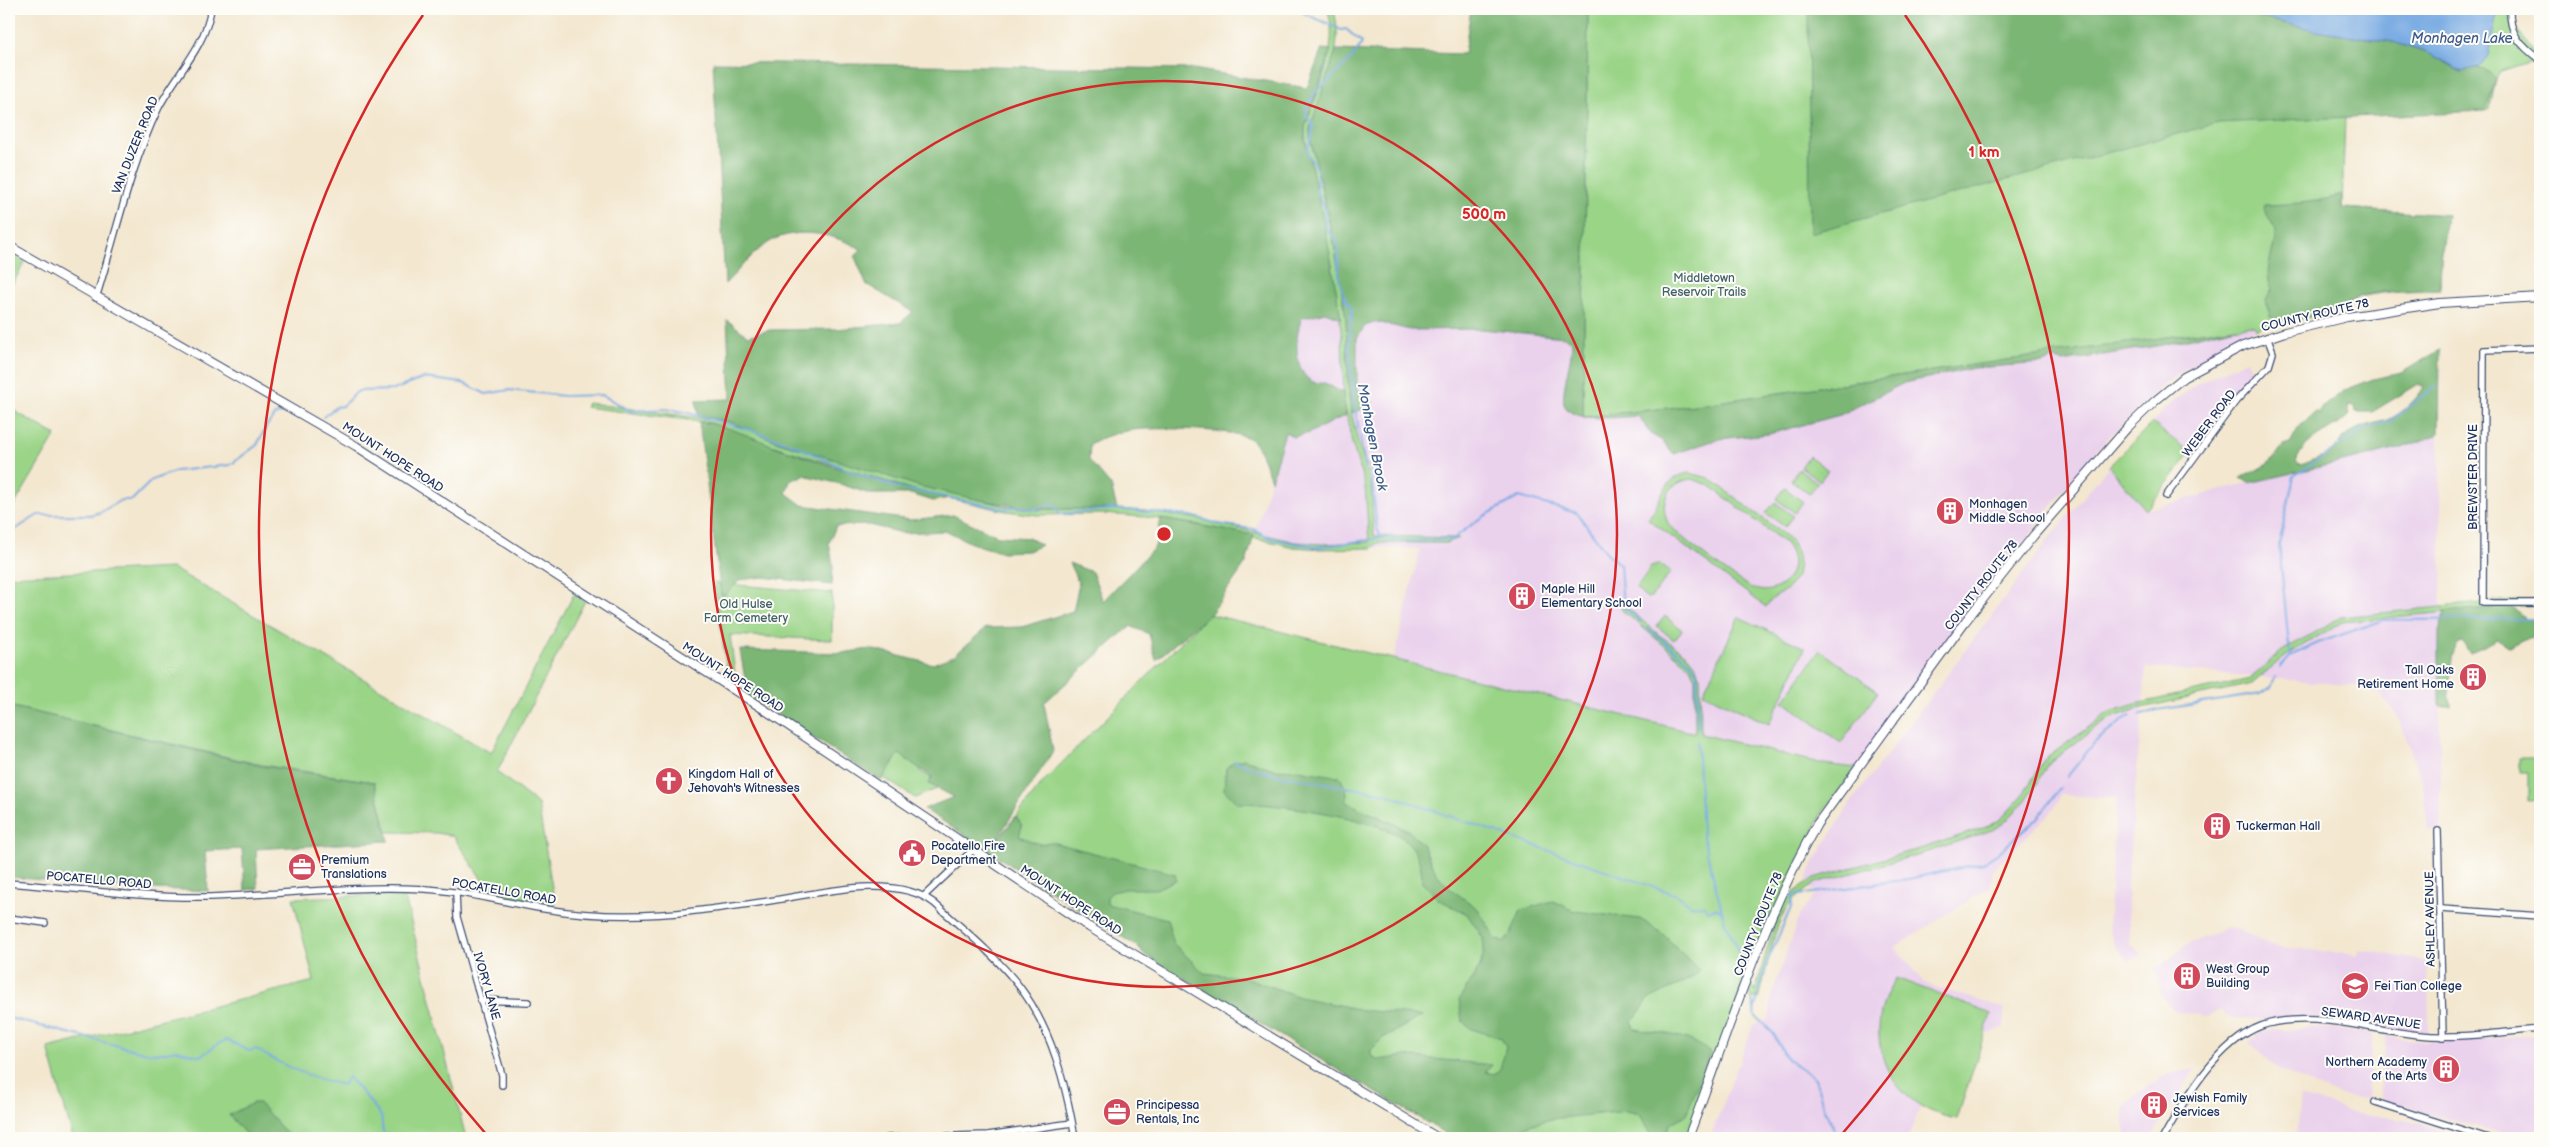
<svg xmlns="http://www.w3.org/2000/svg" width="2549" height="1147" font-family="'Balsamiq Sans',sans-serif">
  <style>
    .built { fill: #ead1ec }
    .green { fill: #9ad487; stroke: #5a8272; fill-rule: evenodd }
    .forest { fill: #7bb674; stroke: #4b7269; fill-rule: evenodd }
    .water { fill: #76a9e2; stroke: #486ca0 }
    .lines { fill: none; stroke-linecap: round; stroke-linejoin: round }
    .stream { stroke: #76a9e2; stroke-width: 2 }
    .street-casing { stroke: #3b4b6f; stroke-width: 8 }
    .secondary-casing { stroke: #3b4b6f; stroke-width: 10 }
    .street { stroke: #fff; stroke-width: 5.5 }
    .secondary { stroke: #fff; stroke-width: 8 }
    .ring { fill: none; stroke: #d62828; stroke-width: 2.5 }
    .labels { text-anchor: middle; stroke-width: 4; stroke-linejoin: round; paint-order: stroke }
    .street-label { font-size: 12px; fill: #1b2f5e; stroke: #fdfcf7 }
    .park-label { font-size: 12px; fill: #41616a; stroke: #fdfcf7 }
    .poi-label { font-size: 12px; fill: #1b2f5e; stroke: #fdfcf7; text-anchor: start }
    .water-label { font-size: 14px; font-style: italic; fill: #3b5a8c; stroke: #fdfcf7 }
    .centre { fill: #d62828; stroke: #fdfcf7; stroke-width: 2.5 }
    .ring-label { font-size: 15px; text-anchor: middle; font-weight: bold; fill: #d62828; stroke: #fdfcf7; stroke-width: 4; stroke-linejoin: round; paint-order: stroke }
  </style>
  <rect width="100%" height="100%" fill="#fdfcf7"/>
  <filter id="ink" filterUnits="userSpaceOnUse"><feTurbulence type="fractalNoise" baseFrequency=".02" numOctaves="2"/><feDisplacementMap in="SourceGraphic" scale="10" xChannelSelector="R" yChannelSelector="G"/><feConvolveMatrix kernelMatrix="1 2 1 2 8 2 1 2 1" color-interpolation-filters="sRGB"/></filter>
  <filter id="wash" filterUnits="userSpaceOnUse"><feTurbulence type="fractalNoise" baseFrequency=".0096" numOctaves="4" result="noise"/><feDisplacementMap in="SourceGraphic" scale="20" xChannelSelector="R" yChannelSelector="G"/><feGaussianBlur stdDeviation="1.12" result="paint"/><feColorMatrix in="noise" values="0 0 0 0 0 0 0 0 0 0 0 0 0 0 0 0 0 1.4 0 .05"/><feComposite in="paint" operator="in"/></filter>
  <g filter="url(#wash)">
    <rect width="100%" height="100%" fill="#f3e7cf"/>
    <g class="built">
      <path d="M1471,9h110l2,408 669,-92 5,4 -43,21 -49,33 -60,58 -39,46 -210,281 -33,-4 -429,-105 26,-110 -114,-3 -52,-11 35,-115 -96,-351 114,19 15,-39 142,5z"/>
      <path d="M2247,360l7,16 -28,29 -35,48 -39,-30 14,-16 31,-23z"/>
      <path d="M2439,434l3,175 3,3 -6,19 2,199 -13,1 -5,-47 -23,-62 -9,-16 -11,-11 -21,-9 -213,-19 -19,218 3,58 13,12 -14,7 -14,-15 -7,-21 9,-128 -56,-3 -7,14 -61,61 -3,17 -95,60 31,37 78,24v19l-63,28 -33,83h-198l43,-112 16,-7 3,-24 27,-79 18,-24 -13,-6 10,-24 36,-58 196,-261 63,-77 37,44 120,-32 133,-29z"/>
      <path d="M2227,928l13,2 31,16 87,9 1,-6 69,13 1,72 -102,-13 -96,-3 -12,-7 -12,5 -26,-3 -10,-5 -10,-13 -6,-27 5,-1 26,-22z"/>
      <path d="M2333,1028l40,6 -6,65 -28,-4 -47,-19 -14,-7 -29,-27 10,-9 18,-4z"/>
      <path d="M2540,1035v103l-49,-6 -78,-24 -34,-6 7,-66 40,6z"/>
      <path d="M2195,1069l-44,69h-25l-2,-29 11,-13 25,-18 17,-6z"/>
      <path d="M2300,1095l47,16 66,11 52,16h-169z"/>
    </g>
    <g class="green">
      <path d="M1327,9h6c14,37 -11,83 -23,119v9l28,126 10,72 1,66 9,41 13,43 3,51 85,2 -13,5h-69l-5,5 -51,1 -27,-2 -95,-22 -54,-8 -41,-3 -67,1 -31,-4 -89,-20 -140,-44 -66,-24 -126,-16 2,-4 144,19 48,20 171,50 56,14 31,4 67,-2 42,3 54,8 95,23 26,2 48,-2 -4,-56 -13,-43 -8,-41 -2,-66 -10,-72 -27,-126v-11c12,-36 36,-82 22,-118z"/>
      <path d="M1581,9h931l4,20 22,30 -40,13 -9,38 -144,7 -3,91 105,7 -6,44 -1,31 -41,1 -37,5 -41,18 -54,9 -10,6 -5,-4 -556,80 -113,12 5,-405z"/>
      <path d="M9,252l16,10 -16,28z"/>
      <path d="M9,408l47,27 -47,79z"/>
      <path d="M2152,423l39,30 -45,57 -37,-44z"/>
      <path d="M1809,456l19,14 -8,11 -19,-14z"/>
      <path d="M1799,469l19,14 -9,11 -18,-14z"/>
      <path d="M1689,473l20,5 76,57c16,13 19,36 4,52 -9,8 -16,9 -23,20l-118,-88c14,-18 14,-41 41,-46zM1692,479l17,6 76,58c7,9 11,21 5,32 -5,11 -19,18 -32,15 -14,-2 -78,-53 -89,-65 -11,-21 -2,-43 23,-46z"/>
      <path d="M1785,488l18,14 -8,11 -19,-14z"/>
      <path d="M1775,502l18,14 -8,11 -19,-14z"/>
      <path d="M1660,564l11,8 -20,25 -4,1 -11,-10 15,-21z"/>
      <path d="M172,568l319,185 83,-159 11,7 -88,171 41,32 17,101 -64,-12 -38,-57 -17,-3 -49,-1 -13,-50 -112,-17 -253,-59v-130z"/>
      <path d="M714,583l118,10v47l-102,-5 6,46 -8,-4z"/>
      <path d="M2511,600h29v6h-29l-169,16 -57,34 -33,28 -115,25 -26,9 -11,6 -52,40 -22,36 -22,23 -12,7 -68,23 -108,30c-13,9 -27,18 -34,33 -11,24 -16,57 -23,83l-4,-2 -3,2 -6,-12 -59,151h-234l-310,-184 -2,-5 -152,-98 56,-71 164,-166 486,119v-55l-5,-11 -68,-57 -1,-8 38,33 28,19 8,10 5,13 1,57 122,30 33,4 -34,45 -74,166 7,13 22,-78 15,-20 22,-16 109,-30 66,-22 12,-7 21,-23 22,-36 65,-48 27,-8 114,-25 32,-28 59,-34z"/>
      <path d="M1665,616l17,14 -8,10 -17,-14z"/>
      <path d="M1739,617l66,31 -36,76 -66,-31z"/>
      <path d="M1820,650l58,42 -37,51 -58,-42z"/>
      <path d="M889,742l35,22 -4,7 24,15 -29,12 -44,-28z"/>
      <path d="M2520,758h20v42l-12,1v-30h-8z"/>
      <path d="M404,894l62,244h-393l-25,-90 266,-67 -21,-83z"/>
      <path d="M1896,978l95,36 -34,105c-69,-11 -100,-83 -61,-141z"/>
    </g>
    <g class="forest">
      <path d="M1471,9h117l-5,408 113,-12 540,-78 -74,18 -100,17 -9,-3 -10,4 -69,5 -70,15 -64,32 -71,19 -51,5 -44,15 -13,-14 -9,-5 -14,-19c-16,1 -68,8 -74,-12 -1,-4 0,-14 1,-19 2,-15 7,-28 7,-43l-7,-5 -84,-8 -71,1 -33,-8 -12,4 -8,12v49l6,10 9,4v5l-20,7 -4,-26 -2,-69 -13,-81 -23,-100v-9l26,-78 128,4z"/>
      <path d="M1808,9h415l93,21 77,12 37,12 31,17c19,-5 22,-6 35,9l-11,31 -267,12 -408,110z"/>
      <path d="M1322,49l9,1 -26,77v11l22,100 14,80 -16,-6 -23,6c-9,19 -9,70 23,65l18,10 3,22 -37,18 -16,4 -8,-5 -14,48c-5,-13 -10,-32 -21,-41 -13,-10 -98,-12 -117,-9 -16,2 -30,7 -43,14l-1,16 22,26 6,23h-81l-56,-9 -62,-14 -139,-44 -48,-20 -33,-7 -2,-15 35,-1 -4,-79 21,16 22,-6 66,-1 64,-6 13,-11 -47,-28 -11,-27 6,-8c-25,-14 -59,-22 -86,-10 -19,9 -36,31 -50,45l-12,-222 480,7 114,19z"/>
      <path d="M2342,195v13l105,7 -6,44 -1,31c-25,1 -53,-1 -77,6 -8,2 -15,7 -22,10 -21,9 -49,20 -71,11l-4,-17 6,-10c-10,-22 3,-36 3,-57 0,-11 -12,-17 -11,-28 27,-1 52,-2 78,-10z"/>
      <path d="M2440,350l-1,84 -40,15 -150,34 -8,-5 28,-14 14,-19 7,-2 9,-16 18,-16 3,5v-7l25,-19 28,-11 28,-6zM2417,385l7,2c-7,12 -23,28 -37,33 -14,4 -31,7 -43,17 -3,4 -5,10 -9,13 -6,3 -29,14 -35,15l-4,-3c9,-26 37,-30 54,-48l-2,-6 1,-3 6,1 1,6h16z"/>
      <path d="M699,422c29,3 53,16 80,26 55,19 113,38 170,50l-16,3 -22,-7h-41l-30,-10 -36,-9 -14,6 -4,12 16,12 109,15 42,-5 45,21 32,2 11,7 -13,6 -28,1 -29,-9 -24,-12 -45,2 -33,-8 -33,1 -7,17 4,22 -1,20 -70,-8 -22,3 -15,15h-4z"/>
      <path d="M1161,519l93,16 -8,28 -33,48 -57,49 -7,-26 -19,-8 -86,77 9,48 -60,94 23,-29 6,10 -3,10 20,8 12,-2 124,32 1,6 -20,9h-31l-13,3 -5,5v7l60,15 7,25 30,29 43,5 53,19 62,13 60,6 -39,22 -12,12v6l8,4 26,-4 87,9 -6,7 8,2 6,-5 6,-22 -5,-9 -30,-9 -9,-8 -3,-21 21,-33 4,-16 -1,-13 -16,-24 -29,-15 -16,-16c0,-17 -4,-33 -18,-44 -29,-22 -129,-36 -167,-36l-13,-13 2,-22 7,-6 11,-3 30,10 24,1 42,7 7,15 -1,10 62,28 15,15 13,28 12,14 30,22 18,30 7,3 7,-6 11,-26 32,-9 22,10 65,8 22,14 38,38 -6,6 -45,22 -17,23 2,7c27,5 55,4 76,24l-24,62 -15,8 -8,15h-10l-13,-24 -13,-3 -76,8 -21,6 -25,13h-52l-310,-184 -2,-5 -217,-140 30,-12 -25,-13 3,-7 -33,-23 -18,27 -133,-85 -8,-46 101,3 29,-4 63,15 22,-9 31,-27 36,-1 51,-16 6,-27 -10,-21 23,9 11,29 52,-54z"/>
      <path d="M2511,606l15,13 14,-1v18l-16,4 -14,7 -12,-8 -13,8 -15,6 -8,-11c-16,1 -13,51 -11,64h-12v-75l6,-19z"/>
      <path d="M9,706l253,60 112,16 15,59 -133,8 2,40 -13,1 -3,-41 -37,2 3,40 -80,-3 -119,-11z"/>
      <path d="M253,1103h6l32,35h-42l-20,-23z"/>
    </g>
    <path class="water" d="M2223,9h275l-10,47 -9,11 -17,4 -32,-17 -37,-12 -78,-12z"/>
    <g class="lines">
      <g class="stream">
        <path d="M1298,9c13,10 29,12 43,21l5,-1 16,14 -9,14 -39,37 -8,14v8l6,7 1,6 -6,23 10,18v23l6,12 4,25 10,10 2,37 5,20 8,12 -3,39 6,61 10,53 6,8 6,58 4,10 26,3 46,-2 26,-20 40,-22 58,16 29,39 14,13 3,41 18,16"/>
        <path d="M323,417l13,-10 6,-1 16,-15 35,-1 31,-12 39,5 23,11 23,-4 55,6 38,-1 29,16 35,-2 19,3 65,18 47,16 52,25 47,16 109,22 13,-3 18,3 17,-6 7,11 51,-5 81,7 26,8 35,5 19,10 45,8 64,-9"/>
        <path d="M9,531h4l25,-16h52l11,-3 20,-12h11l20,-20 24,-9 54,-6 27,-20 9,-18 9,-12 14,-4"/>
        <path d="M1647,628l43,34 7,11 1,55"/>
        <path d="M2290,656l-11,-112 15,-68 70,-47 27,-8 44,-35"/>
        <path d="M2280,667l10,-11 28,-13 66,-23 156,-1"/>
        <path d="M2140,716l17,-6 104,-16 10,-7 4,-10"/>
        <path d="M1697,741l5,92 23,90 12,23 4,20"/>
        <path d="M1234,761l33,12 119,21 291,101 14,10 13,1 4,5 8,-3 7,4"/>
        <path d="M2067,777l28,-35 35,-27"/>
        <path d="M1752,1000l4,17 17,16 14,26 28,19 9,30 14,30"/>
        <path d="M1754,1011l11,-44 27,-62v-9l116,-17 75,-16 15,-10 40,-35 22,-30"/>
        <path d="M9,1018l138,35h16l13,-3 24,6c10,-5 16,-13 27,-16l22,11 7,-2c28,18 55,29 87,36l5,-8c5,5 31,35 33,39 2,10 -1,11 5,22"/>
      </g>
    </g>
  </g>
  <g filter="url(#ink)">
    <g class="lines">
      <defs>
        <g id="street">
          <path d="M2510,9c-1,25 11,37 30,51"/>
          <path d="M96,298c20,-63 33,-128 62,-189 17,-34 47,-61 53,-100"/>
          <path d="M2540,348l-56,2 -1,253h57"/>
          <path d="M2166,496l70,-95 33,-35 4,-13 -6,-16"/>
          <path d="M2438,831l5,206"/>
          <path d="M9,883c65,5 131,15 196,14 73,-2 147,-12 220,-8 41,2 80,14 120,20 49,8 101,8 150,2 25,-3 50,-6 74,-10 47,-7 125,-29 165,2 29,26 61,52 85,83 33,43 47,99 56,152"/>
          <path d="M456,892l1,25 45,158v10"/>
          <path d="M924,896l50,-47"/>
          <path d="M2441,909l99,7"/>
          <path d="M9,918l36,5"/>
          <path d="M481,1000l47,2"/>
          <path d="M2375,1102l113,36"/>
          <path d="M888,1138l100,-3 84,-12"/>
          <path d="M2163,1138c21,-38 55,-96 98,-112 21,-8 46,-7 68,-5 30,3 60,11 90,14 40,4 81,-3 121,-6"/>
        </g>
        <g id="secondary">
          <path d="M9,246l347,200 409,264 324,217 349,211"/>
          <path d="M1688,1138c40,-105 73,-216 129,-314l147,-201 70,-88 93,-107 28,-27 29,-24 59,-31 42,-14 62,-15 93,-14 100,-6"/>
        </g>
      </defs>
      <use href="#street" class="street-casing"/>
      <use href="#secondary" class="secondary-casing"/>
      <use href="#street" class="street"/>
      <use href="#secondary" class="secondary"/>
    </g>
  </g>
  <g class="ring">
    <circle cx="1164" cy="534" r="453"/>
    <path d="M486 1134A905 905 0 0 1 423 15M1905 15A905 905 0 0 1 1842 1134"/>
  </g>
  <defs>
    <symbol id="building-disc" viewBox="-11 -11 22 22"><circle r="9.5" fill="#d1495b" stroke="#fdfcf7"/><path d="M-4-6H4V6H1V3H-1V6H-4ZM-2.5-4.3h1.7v1.8h-1.7ZM.8-4.3h1.7v1.8H.8ZM-2.5-1h1.7V.8h-1.7ZM.8-1h1.7V.8H.8Z" fill="#fff"/></symbol>
    <symbol id="church-disc" viewBox="-11 -11 22 22"><circle r="9.5" fill="#d1495b" stroke="#fdfcf7"/><path d="M-1.2-6h2.4v3.5h3.3v2.4h-3.3V6h-2.4V-.1h-3.3v-2.4h3.3Z" fill="#fff"/></symbol>
    <symbol id="civic-disc" viewBox="-11 -11 22 22"><circle r="9.5" fill="#d1495b" stroke="#fdfcf7"/><path d="M-.6-6.5H3V-4.5H.6V-3L4-1V1h2V6H-6V1h2V-1L-.6-3ZM-1.2 2.5V6h2.4V2.5Z" fill="#fff"/></symbol>
    <symbol id="office-disc" viewBox="-11 -11 22 22"><circle r="9.5" fill="#d1495b" stroke="#fdfcf7"/><path d="M-6-3h4V-5.5h4V-3h4V5H-6ZM-1-4.5V-3h2v-1.5ZM-6 0V1H6V0Z" fill="#fff"/></symbol>
    <symbol id="university-disc" viewBox="-11 -11 22 22"><circle r="9.5" fill="#d1495b" stroke="#fdfcf7"/><path d="M0-5L7-2L0 1L-7-2ZM-4 1L0 2.5L4 1V4Q0 6-4 4Z" fill="#fff"/></symbol>
  </defs>
  <g fill-rule="evenodd">
    <use href="#building-disc" x="1934" y="495" width="32" height="32"/>
    <use href="#building-disc" x="1506" y="580" width="32" height="32"/>
    <use href="#building-disc" x="2457" y="661" width="32" height="32"/>
    <use href="#church-disc" x="653" y="765" width="32" height="32"/>
    <use href="#building-disc" x="2201" y="810" width="32" height="32"/>
    <use href="#civic-disc" x="896" y="837" width="32" height="32"/>
    <use href="#office-disc" x="286" y="851" width="32" height="32"/>
    <use href="#building-disc" x="2171" y="960" width="32" height="32"/>
    <use href="#university-disc" x="2339" y="970" width="32" height="32"/>
    <use href="#building-disc" x="2430" y="1053" width="32" height="32"/>
    <use href="#building-disc" x="2138" y="1089" width="32" height="32"/>
    <use href="#office-disc" x="1101" y="1096" width="32" height="32"/>
  </g>
  <g class="labels">
    <g class="street-label">
      <text transform="translate(135 145) rotate(-68)" y="4">VAN DUZER ROAD</text>
      <text transform="translate(2315 315) rotate(-13)" y="4">COUNTY ROUTE 78</text>
      <text transform="translate(2209 423) rotate(-53)" y="4">WEBER ROAD</text>
      <text transform="translate(393 457) rotate(33)" y="4">MOUNT HOPE ROAD</text>
      <text transform="translate(2473 477) rotate(-90)" y="4">BREWSTER DRIVE</text>
      <text transform="translate(1981 585) rotate(-52)" y="4">COUNTY ROUTE 78</text>
      <text transform="translate(733 677) rotate(33)" y="4">MOUNT HOPE ROAD</text>
      <text transform="translate(99 880) rotate(5)" y="4">POCATELLO ROAD</text>
      <text transform="translate(504 891) rotate(10)" y="4">POCATELLO ROAD</text>
      <text transform="translate(1071 900) rotate(33)" y="4">MOUNT HOPE ROAD</text>
      <text transform="translate(2430 919) rotate(-91)" y="4">ASHLEY AVENUE</text>
      <text transform="translate(1758 924) rotate(-68)" y="4">COUNTY ROUTE 78</text>
      <text transform="translate(487 986) rotate(74)" y="4">IVORY LANE</text>
      <text transform="translate(2371 1018) rotate(8)" y="4">SEWARD AVENUE</text>
    </g>
    <g class="park-label">
      <text x="1704" y="282">Middletown<tspan x="1704" dy="14">Reservoir Trails</tspan></text>
      <text x="746" y="608">Old Hulse<tspan x="746" dy="14">Farm Cemetery</tspan></text>
    </g>
    <g class="poi-label">
      <text x="1969" y="508">Monhagen<tspan x="1969" dy="14">Middle School</tspan></text>
      <text x="1541" y="593">Maple Hill<tspan x="1541" dy="14">Elementary School</tspan></text>
      <text x="2454" y="674" text-anchor="end">Tall Oaks<tspan x="2454" dy="14">Retirement Home</tspan></text>
      <text x="688" y="778">Kingdom Hall of<tspan x="688" dy="14">Jehovah's Witnesses</tspan></text>
      <text x="2236" y="830">Tuckerman Hall</text>
      <text x="931" y="850">Pocatello Fire<tspan x="931" dy="14">Department</tspan></text>
      <text x="321" y="864">Premium<tspan x="321" dy="14">Translations</tspan></text>
      <text x="2206" y="973">West Group<tspan x="2206" dy="14">Building</tspan></text>
      <text x="2374" y="990">Fei Tian College</text>
      <text x="2427" y="1066" text-anchor="end">Northern Academy<tspan x="2427" dy="14">of the Arts</tspan></text>
      <text x="2173" y="1102">Jewish Family<tspan x="2173" dy="14">Services</tspan></text>
      <text x="1136" y="1109">Principessa<tspan x="1136" dy="14">Rentals, Inc</tspan></text>
    </g>
    <g class="water-label">
      <text x="2462" y="43">Monhagen Lake</text>
      <text transform="translate(1373 437) rotate(79)" y="5">Monhagen Brook</text>
    </g>
  </g>
  <circle cx="1164" cy="534" r="8" class="centre"/>
  <g class="ring-label">
    <text x="1984" y="157">1 km</text>
    <text x="1484" y="219">500 m</text>
  </g>
  <rect width="2549" height="1147" fill="none" stroke="#fdfcf7" stroke-width="30"/>
</svg>
